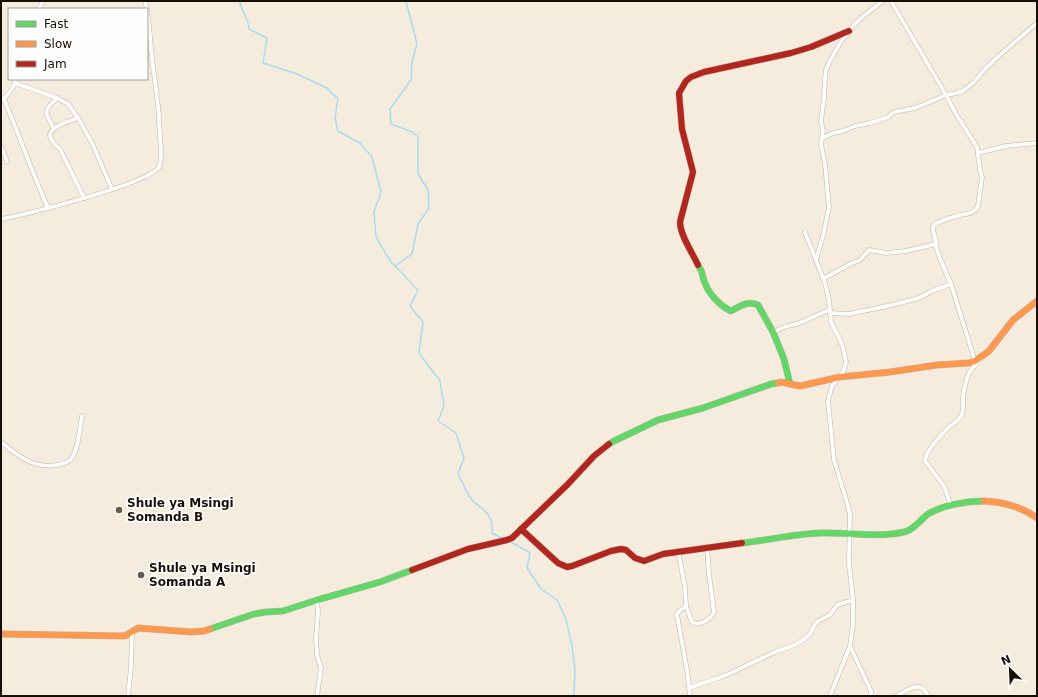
<svg xmlns="http://www.w3.org/2000/svg" width="1038" height="697" font-family="'DejaVu Sans',sans-serif">
  <style>
    .lines { fill: none; stroke-linecap: round; stroke-linejoin: round }
    .stream { stroke: #a7ddf0; stroke-width: 1.5 }
    .street-casing { stroke: #bdb5a9; stroke-width: 5 }
    .fast-casing { stroke: #bdb5a9; stroke-width: 7 }
    .slow-casing { stroke: #bdb5a9; stroke-width: 7 }
    .jam-casing { stroke: #bdb5a9; stroke-width: 7 }
    .street { stroke: #fefcfa; stroke-width: 4 }
    .fast { stroke: #63d668; stroke-width: 6 }
    .slow { stroke: #ff974d; stroke-width: 6 }
    .jam { stroke: #b3261e; stroke-width: 6 }
    .poi-dot { fill: #645c51; stroke: #fdfdfd; stroke-width: 1.5 }
    .labels { text-anchor: middle; stroke-width: 3.5; stroke-linejoin: round; paint-order: stroke }
    .poi-label { font-size: 12px; font-weight: bold; fill: #160f05; stroke: #fdfdfd; text-anchor: start }
  </style>
  <rect width="100%" height="100%" fill="#f5ecde"/>
  <g class="lines">
    <g class="stream">
      <path d="M239,1l9,22 1,6 18,9 -4,25 34,11 30,14 11,11 -3,19 3,13 22,12 12,14 9,35 -7,20 2,25 15,25 4,4"/>
      <path d="M406,1l11,43 -5,18 -1,18 -21,29 1,15 21,8 6,5v37l10,16 1,18 -11,16 -6,30 -17,12 23,24 -8,16 13,16 -4,31 21,28 4,25 -6,15 18,12 8,25 -6,16c4,7 7,16 12,23 10,14 24,13 22,36l12,6"/>
      <path d="M509,541l21,12 -3,15 14,21 16,11 9,19 6,27 3,23 -1,27"/>
    </g>
    <defs>
      <g id="street">
        <path d="M145,1l2,8"/>
        <path d="M891,1l55,94 10,19 21,33 3,23 2,7 -4,29c-5,9 -9,7 -18,9 -6,2 -22,6 -26,10 -3,4 0,8 1,12 1,3 1,6 1,9 3,12 10,27 15,38l24,77"/>
        <path d="M39,9l4,-8"/>
        <path d="M15,83l42,15 11,6 10,14 14,25 20,46"/>
        <path d="M4,99c15,36 28,73 44,109"/>
        <path d="M2,100c6,-5 12,-13 14,-21"/>
        <path d="M78,118c-8,3 -33,9 -27,21 2,4 6,7 9,10l24,49"/>
        <path d="M53,128c-1,-6 -10,-14 -5,-20 2,-4 6,-6 9,-10"/>
        <path d="M821,139l12,-6 10,-2 12,-5 15,-3 18,-6 6,-5 21,-4 31,-13 11,-2 6,-2 11,-9 10,-12 9,-9 44,-38"/>
        <path d="M1,146l6,16"/>
        <path d="M978,153l28,-7 31,-3"/>
        <path d="M1,219c24,-4 147,-35 158,-52 4,-8 1,-25 1,-33 -1,-10 -1,-19 -2,-28 -2,-19 -5,-38 -7,-57 -1,-13 -2,-26 -4,-40"/>
        <path d="M805,232l20,51 4,17 2,22 11,22 4,18 -1,4 -2,6 -11,14 -4,15 6,59 14,46 2,9 -1,48 4,37v24l-3,22 -20,50"/>
        <path d="M816,260l7,-24 6,-29 -4,-43 -4,-19 2,-14 -2,-10 3,-23 1,-20 1,-8 3,-7 11,-20 14,-18 7,-7 22,-17"/>
        <path d="M823,279l29,-16 8,-3 9,-10 17,3 20,-2 30,-7"/>
        <path d="M830,313l19,1 43,-9 27,-7 13,-7 19,-7"/>
        <path d="M773,332l14,-6 10,-2 32,-14"/>
        <path d="M1,442c17,14 33,27 56,23 5,-1 11,-2 14,-6 7,-8 9,-32 11,-43"/>
        <path d="M951,506l-7,-20 -19,-25c0,-10 18,-28 25,-35 4,-3 9,-6 11,-10 3,-5 2,-13 2,-19 1,-7 3,-17 6,-24 3,-5 8,-10 12,-14"/>
        <path d="M678,551l7,36 1,19 6,16c7,5 19,-3 22,-10l-5,-38 -2,-27"/>
        <path d="M686,606l-8,6 -1,3 10,55 3,26"/>
        <path d="M850,646l21,45v5"/>
        <path d="M689,688l35,-12 51,-24 22,-8 10,-7 3,-3 4,-8 4,-5 12,-6 7,-10 16,-5"/>
        <path d="M128,696l3,-29 1,-36"/>
        <path d="M317,696l4,-28 -4,-13 -1,-16 2,-27 -1,-12"/>
        <path d="M897,696c6,-3 18,-13 25,-8 3,1 4,5 6,8"/>
      </g>
      <g id="fast">
        <path d="M698,265c1,2 3,5 4,8 1,3 1,7 3,10 4,11 15,23 26,28 9,-5 17,-11 27,-6l15,27 11,27 6,25"/>
        <path d="M609,444l5,-3 44,-21 45,-12 68,-24 7,-1"/>
        <path d="M742,543c26,-3 53,-9 79,-10 27,-1 56,5 83,-1 10,-2 16,-12 24,-18 15,-9 39,-13 56,-13"/>
        <path d="M210,629l44,-15 12,-2 17,-1 34,-11 63,-18 32,-12"/>
      </g>
      <g id="slow">
        <path d="M778,383l3,-1 19,4 40,-9 50,-5 47,-7 32,-2 6,-2 14,-10 24,-31 24,-19"/>
        <path d="M984,501c19,1 38,6 53,17"/>
        <path d="M1,634l124,2 13,-8 54,4 12,-1 6,-2"/>
      </g>
      <g id="jam">
        <path d="M698,265c-6,-13 -18,-30 -18,-43l13,-50 -11,-43 -3,-36 7,-12 5,-4 13,-5 87,-19 20,-6 38,-16"/>
        <path d="M521,529l37,34 9,4 5,-1 39,-15 10,-2 5,1 9,8 9,3 19,-7 79,-11"/>
        <path d="M412,570l56,-21 39,-9 5,-2 56,-54 26,-28 15,-12"/>
      </g>
    </defs>
    <use href="#street" class="street-casing"/>
    <use href="#fast" class="fast-casing"/>
    <use href="#slow" class="slow-casing"/>
    <use href="#jam" class="jam-casing"/>
    <use href="#street" class="street"/>
    <use href="#fast" class="fast"/>
    <use href="#slow" class="slow"/>
    <use href="#jam" class="jam"/>
  </g>
  <g class="poi-dot">
    <circle cx="119" cy="510" r="4"/>
    <circle cx="141" cy="575" r="4"/>
  </g>
  <g class="labels">
    <g class="poi-label">
      <text x="127" y="507">Shule ya Msingi<tspan x="127" dy="14">Somanda B</tspan></text>
      <text x="149" y="572">Shule ya Msingi<tspan x="149" dy="14">Somanda A</tspan></text>
    </g>
  </g>
  <rect width="1038" height="697" fill="none" stroke="#160f05" stroke-width="4"/>
  <rect x="8" y="8" width="140" height="72" fill="#fdfdfd" stroke="#a19e9a"/>
  <rect x="16" y="21" width="20" height="6" fill="#63d668" stroke="#a19e9a"/>
  <text x="44" y="28" font-size="12" fill="#160f05">Fast</text>
  <rect x="16" y="41" width="20" height="6" fill="#ff974d" stroke="#a19e9a"/>
  <text x="44" y="48" font-size="12" fill="#160f05">Slow</text>
  <rect x="16" y="61" width="20" height="6" fill="#b3261e" stroke="#a19e9a"/>
  <text x="44" y="68" font-size="12" fill="#160f05">Jam</text>
  <g transform="translate(1010 669) rotate(336)" stroke="#fdfdfd" stroke-width="3" paint-order="stroke">
  <path d="M0-3L7 15L0 10L-7 15Z" fill="#160f05"/>
  <text y="-6" font-size="11" font-weight="bold" text-anchor="middle" fill="#160f05">N</text>
  </g>
</svg>
